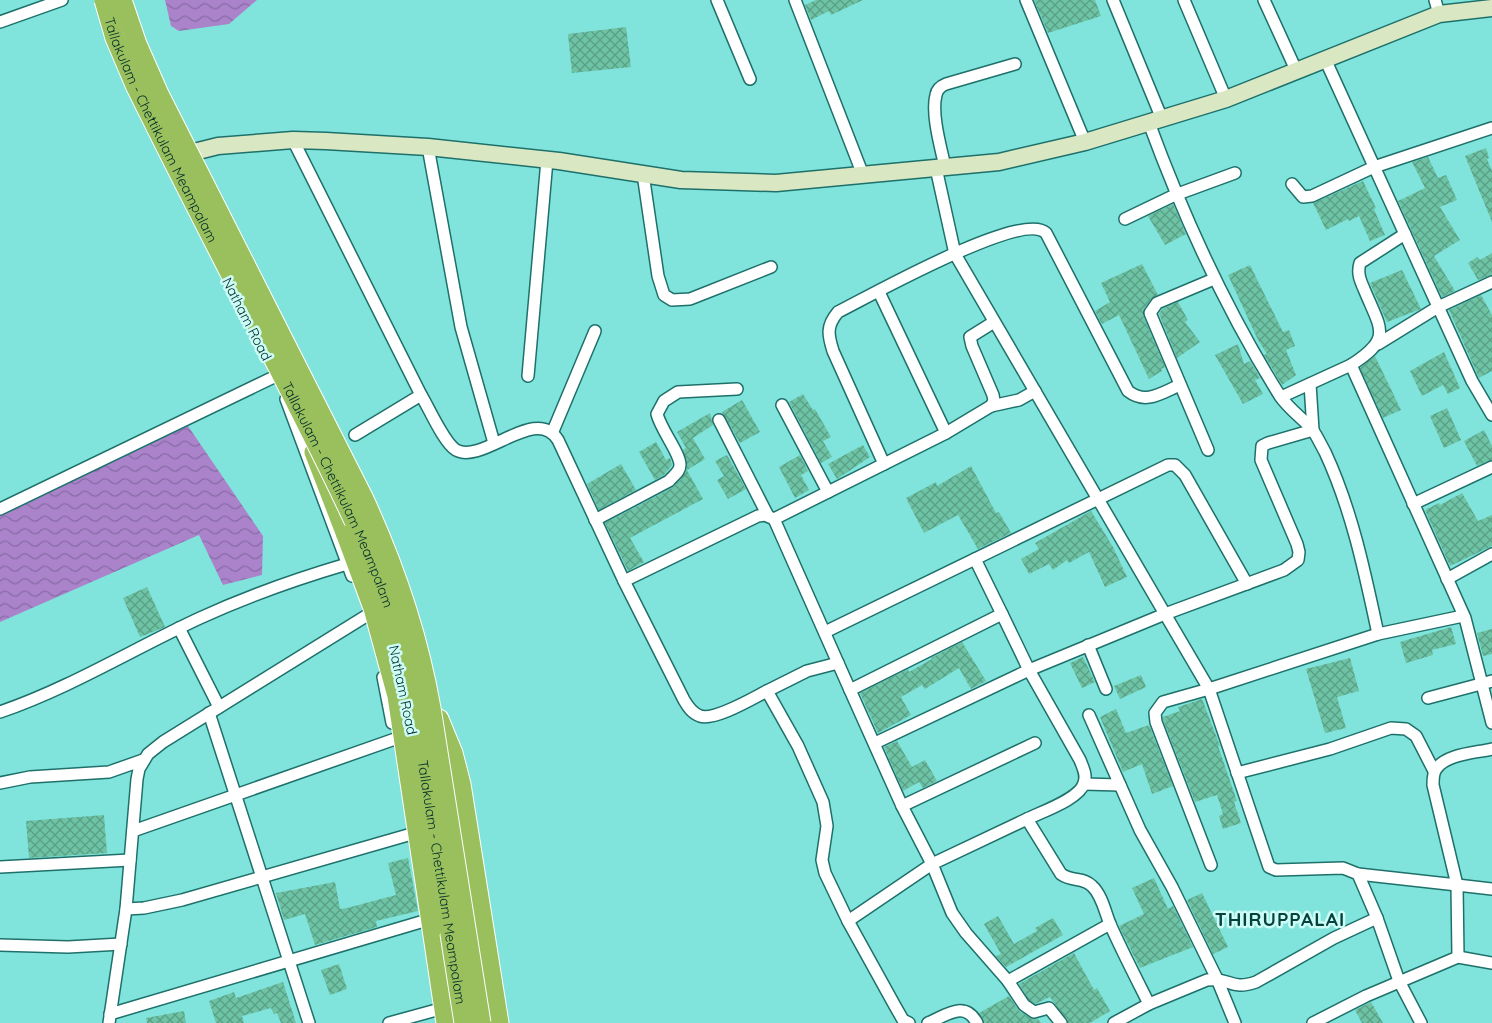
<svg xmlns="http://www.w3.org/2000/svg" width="1492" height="1023" font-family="Quicksand,sans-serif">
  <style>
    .water { fill: url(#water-waves) }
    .building { fill: url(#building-cross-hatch) }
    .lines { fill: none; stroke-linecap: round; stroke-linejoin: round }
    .minor-casing { stroke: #1e706a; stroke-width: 14 }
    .secondary-casing { stroke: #1e706a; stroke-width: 19 }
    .trunk-casing { stroke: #fff; stroke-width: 21 }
    .minor { stroke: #fff; stroke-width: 11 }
    .secondary { stroke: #d9e7c2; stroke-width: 16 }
    .trunk { stroke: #9ac05e; stroke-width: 19 }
    .trunk-bridge-casing { stroke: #fff; stroke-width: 21; stroke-linecap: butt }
    .trunk-bridge { stroke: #9ac05e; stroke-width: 19 }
    .labels { text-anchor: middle; stroke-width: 5; stroke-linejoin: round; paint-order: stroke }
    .street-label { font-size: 14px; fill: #002c29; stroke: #cdfcf7 }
    .district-label { font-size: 19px; font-weight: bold; letter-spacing: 1px; fill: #05423e; stroke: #cdfcf7 }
  </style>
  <defs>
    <pattern id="water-waves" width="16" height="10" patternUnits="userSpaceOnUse" patternTransform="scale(1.25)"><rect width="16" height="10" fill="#aa83cb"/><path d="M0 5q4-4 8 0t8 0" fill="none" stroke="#886ba5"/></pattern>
    <pattern id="building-cross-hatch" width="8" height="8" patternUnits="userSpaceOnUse" patternTransform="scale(1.25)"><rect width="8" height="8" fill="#6ec3a5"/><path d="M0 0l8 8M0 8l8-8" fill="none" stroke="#589f86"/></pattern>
  </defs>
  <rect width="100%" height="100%" fill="#80e4dc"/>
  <g class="water">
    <path d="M165,0h92l-28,24 -50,7 -8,-5z"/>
    <path d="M188,426l75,110 -1,39 -39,10 -24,-50 -199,87v-106z"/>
  </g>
  <g class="building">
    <path d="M816,0h47l-32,15 -2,-4 -18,9 -6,-15z"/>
    <path d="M1034,0h61l6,16 -53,17z"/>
    <path d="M626,27l5,40 -59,6 -4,-39z"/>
    <path d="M1486,148l3,10 -2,1 5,12v51l-27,-66z"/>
    <path d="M1428,157l10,21 8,-3 11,25 -17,7 20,33 -26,16 21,35 -13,6 -44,-96 27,-13 -13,-26z"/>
    <path d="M1363,181l13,27 -2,1 11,26 -15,6 -11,-25 -10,5 -1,-2 -22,11 -13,-27z"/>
    <path d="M1173,204l13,30 -21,11 -17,-29z"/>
    <path d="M1492,253v22l-14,5 -10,-17 9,-6 3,3z"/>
    <path d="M1142,264l16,31 -7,4 -7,10 -1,6 22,52 -4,2 1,2 -13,8 -30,-64 -17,9 -7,-13 15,-9 -9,-19z"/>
    <path d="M1250,265l33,67 6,-2 6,16 -9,4 10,25 -14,10 -18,-30 3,-1 -9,-14 -30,-65z"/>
    <path d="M1402,270l19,39 -34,13 -17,-39z"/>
    <path d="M1481,295l11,20v56l-13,7 -30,-68z"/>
    <path d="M1178,302l10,18 -3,2 15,20 -23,16 -18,-44 3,-5z"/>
    <path d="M1238,344l6,20 6,-3 10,17 -5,2 8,14 -20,10 -28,-49z"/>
    <path d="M1444,352l16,36 -12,6 -5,-9 -21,11 -12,-25z"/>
    <path d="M1375,356l26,54 -18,8 -23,-50z"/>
    <path d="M803,394l10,16 2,-1 16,28 -8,4 9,16 -11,6 -32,-61z"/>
    <path d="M742,400l18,32 -20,11 -18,-31z"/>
    <path d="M1447,408l14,32 -17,8 -14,-32z"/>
    <path d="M710,413l3,12 -20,13 12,21 -18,11 16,29 -73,39 14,24 -16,9 -23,-48 67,-35 9,-9 6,-11 -4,-18 3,-2 -9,-16z"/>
    <path d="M1484,430l8,16v14l-15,6 -13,-25z"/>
    <path d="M656,442l10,18 4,-2 2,7 -8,10 -9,5 -16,-28z"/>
    <path d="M863,445l7,12 -33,22 -9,-15z"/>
    <path d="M727,455l19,34 -18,10 -11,-19 7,-4 -9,-15z"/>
    <path d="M800,455l8,16 -7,4 8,15 -14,8 -16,-31z"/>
    <path d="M621,464l15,26 -37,20 -12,-26z"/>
    <path d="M971,466l25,47 3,-1 12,21 -33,16 -20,-34 -34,18 -18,-35 30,-16 1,4z"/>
    <path d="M1462,493l16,28 14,-6v31l-42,20 -25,-56 14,-7 1,2z"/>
    <path d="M1091,511l22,36 14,30 -22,10 -16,-35 -20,11 -2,-3 -14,10 -4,-6 -20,10 -8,-15 18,-10 -4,-6z"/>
    <path d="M147,587l18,40 -25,10 -17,-39z"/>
    <path d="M1451,627l5,17 -24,6 1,5 -27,8 -6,-21z"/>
    <path d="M1492,629v25l-9,2 -6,-23z"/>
    <path d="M962,642l24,39 -15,8 -12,-21 -34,21 -3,-4 -21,12 10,18 -33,18 -18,-40 48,-24 1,3 23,-13 -1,-1z"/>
    <path d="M1083,657l12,25 -13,6 -12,-25z"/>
    <path d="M1350,658l9,33 -22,6 9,31 -21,5 -19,-64z"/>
    <path d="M1141,675l5,12 -26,12 -6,-13z"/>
    <path d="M1202,699l18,47h-2l19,55 -3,1 7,21 -18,6 -4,-13 4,-2 -6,-19 -22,7 -32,-82v-3l17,-6 -2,-4z"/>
    <path d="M1116,709l10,24 23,-8 24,61 -21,8 -10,-30 -19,8 -23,-55z"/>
    <path d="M897,741l15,26 13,-7 12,21 -14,7 -4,-6 -16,9 -19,-44z"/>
    <path d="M104,815l3,38 -78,5 -3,-37z"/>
    <path d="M408,858l10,53 -42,10 1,6 -62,18 -10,-31 -21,6 -8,-27 59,-11 5,27 7,-1 49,-13 -8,-32z"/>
    <path d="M1154,878l14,31 5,-3 20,41 -53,21 -21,-42 25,-12 -12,-26z"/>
    <path d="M1202,893l26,54 -15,7 -26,-54z"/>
    <path d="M998,916l16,28 23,-13 -2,-3 18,-10 10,17 -57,32 -10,-11 5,-2 -17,-30z"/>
    <path d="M1074,953l20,37 3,-2 13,23 -20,12h-22l-18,-26 -15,7 -6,-4 -10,-16z"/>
    <path d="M339,964l8,25 -17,6 -9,-25z"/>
    <path d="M283,982l13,41h-15l-4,-10 -3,1 -3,-6 -29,8 2,7h-28l-7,-22 25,-9 2,6z"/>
    <path d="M1009,996l10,15 13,8h6l3,4h-57l-5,-10z"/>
    <path d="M1371,1002l12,21h-21l-7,-13z"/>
    <path d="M184,1011l2,12h-39l-1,-5z"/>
  </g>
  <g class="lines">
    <defs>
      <g id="minor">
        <path d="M717,0l33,79"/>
        <path d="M795,0l68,175"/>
        <path d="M1026,0l59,142"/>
        <path d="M1113,0l49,119"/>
        <path d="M1184,0l42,99"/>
        <path d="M1264,0l32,70"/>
        <path d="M1435,0l4,14"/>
        <path d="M0,22l62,-22"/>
        <path d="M1325,59l147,322 20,34"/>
        <path d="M1149,123c35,95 77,187 131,273 9,13 22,22 32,33 5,7 9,16 13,23 27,58 40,121 53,182"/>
        <path d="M293,140l128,255"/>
        <path d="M428,147l33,180 33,116"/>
        <path d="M945,167c-4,-19 -14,-53 -9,-72 1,-6 5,-9 10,-11l69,-20"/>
        <path d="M643,174l15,102 6,19 8,5 18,-1 81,-32"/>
        <path d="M1292,184l11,13 9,-1 62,-29 118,-39"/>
        <path d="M1125,219l50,-24 60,-22"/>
        <path d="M1405,234l-45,29c-3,10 0,17 4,26 17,41 29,49 -13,76l114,253 27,105"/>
        <path d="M879,292l67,141"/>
        <path d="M1378,344l60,-37 54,-25"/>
        <path d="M528,376l19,-216"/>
        <path d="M1281,397l70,-32"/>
        <path d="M286,399l66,177"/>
        <path d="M782,405l46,87"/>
        <path d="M991,406l28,-6 16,-9"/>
        <path d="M719,420l49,96"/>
        <path d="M553,431l42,-100"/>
        <path d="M355,435l66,-40c8,13 23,48 35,55 27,15 80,-46 102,-10l66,141 134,-65 7,-1 9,4"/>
        <path d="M1208,450l-58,-137 7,-10 57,-24"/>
        <path d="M884,464l-51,-113c-5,-16 -7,-25 5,-39 30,-15 184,-102 208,-79l82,158c18,14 33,2 52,-6"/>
        <path d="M1413,504l79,-37"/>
        <path d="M0,509l276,-133"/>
        <path d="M595,520l74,-39c4,-5 11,-9 11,-16 0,-12 -19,-35 -23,-51l7,-13 14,-9 59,-3"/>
        <path d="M975,559l27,55"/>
        <path d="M1447,579l45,-25"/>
        <path d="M624,581l60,119c4,7 8,13 16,16 15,5 53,-18 67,-25l31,55 25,56 4,24 -5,34 3,13 23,48"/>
        <path d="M179,628l40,79"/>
        <path d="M825,632l343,-167h7l10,10 62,109"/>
        <path d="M1088,645l18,44"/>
        <path d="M383,677l9,46"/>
        <path d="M850,690l-76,-171 172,-86 45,-27 3,-5 -1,-6 -21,-49 -2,-9 24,-15"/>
        <path d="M767,691l40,-20 31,-8"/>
        <path d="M1428,698l64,-17"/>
        <path d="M0,712c70,-24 133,-63 200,-94 48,-22 96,-39 147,-54"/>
        <path d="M209,713l100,310"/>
        <path d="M1089,715l51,115 32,57 45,92 18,44"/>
        <path d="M875,743l154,-73 51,90c3,8 7,15 4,23 -4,16 -43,29 -57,36"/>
        <path d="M1237,773l93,-24 61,-21 15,1 10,7 18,35"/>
        <path d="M0,783l30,-6 79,-5 34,-12"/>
        <path d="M1084,784l36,1"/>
        <path d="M902,806l133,-63"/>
        <path d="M133,831l262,-92"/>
        <path d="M1211,865l-55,-143 -1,-9 8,-11 46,-13 -44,-75 119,-44 14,-10 1,-8 -2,-8 -36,-84 1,-14 6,-3 45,-13 -3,-46"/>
        <path d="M0,867l130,-7"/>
        <path d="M1358,874l99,11 -24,-100c0,-5 0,-12 3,-16 10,-15 39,-16 56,-20"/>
        <path d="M126,909l18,-1 38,-8 240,-69"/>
        <path d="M0,945l68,2 53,-3"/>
        <path d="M1458,957l34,6"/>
        <path d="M1008,981l102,-57"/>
        <path d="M1149,1004l58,-24c24,-3 23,11 49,2l78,-44 43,-20"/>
        <path d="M110,1014l314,-93"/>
        <path d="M109,1023l17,-114 11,-130 2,-10 9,-15 15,-12 203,-126"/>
        <path d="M389,1023l51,-14"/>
        <path d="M909,1023l-6,-3 -8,-14 -47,-85 84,-57 -30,-58 -52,-116 152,-76 27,56 136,-56 -210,-360 -19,-86"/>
        <path d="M928,1023c19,-8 37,-23 49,0"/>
        <path d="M1061,1023l-12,-15 -15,4 -10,-7 -16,-24 -42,-48 -14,-20 -20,-49 95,-45 34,55c11,8 23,3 31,12 10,9 13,26 18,38 12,27 26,54 39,80l-35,19"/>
        <path d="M1313,1023l53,-27 92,-39 -1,-72 35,4"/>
        <path d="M1421,1023l-22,-42 -22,-63 -19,-44 -15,-6 -67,2 -7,-3 -60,-178 169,-55 85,-18"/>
      </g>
      <path id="secondary" d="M179,160l15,-8 24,-6 75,-6 33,1 102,6 131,14 122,19 95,3 223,-21 86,-20 141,-43 213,-85 53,-6"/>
      <g id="trunk">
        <path d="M314,452l32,83"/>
        <path d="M439,719l14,34 8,31 38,239"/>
        <path d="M432,929l14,94"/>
      </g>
    </defs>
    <use href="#minor" class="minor-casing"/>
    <use href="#secondary" class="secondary-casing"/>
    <use href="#trunk" class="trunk-casing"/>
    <use href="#minor" class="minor"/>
    <use href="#secondary" class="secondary"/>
    <use href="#trunk" class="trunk"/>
    <defs>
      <g id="trunk-bridge">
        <path id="s1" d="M104,0l11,38 20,47c51,104 105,207 157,310 48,96 100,191 120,298l52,330"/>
        <path d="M122,0l15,44 22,50 204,403c32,69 55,137 68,211l50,315"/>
        <path d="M346,535l27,73 24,88 35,233"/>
      </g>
    </defs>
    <use href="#trunk-bridge" class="trunk-bridge-casing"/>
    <use href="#trunk-bridge" class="trunk-bridge"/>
  </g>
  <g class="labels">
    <g class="street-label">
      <text dy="5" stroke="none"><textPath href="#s1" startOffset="142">Tallakulam - Chettikulam Meampalam</textPath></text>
      <text transform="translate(247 319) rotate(63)" y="5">Natham Road</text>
      <text dy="5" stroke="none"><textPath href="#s1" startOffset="548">Tallakulam - Chettikulam Meampalam</textPath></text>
      <text transform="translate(403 690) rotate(78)" y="5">Natham Road</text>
      <text dy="5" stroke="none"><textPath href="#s1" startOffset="952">Tallakulam - Chettikulam Meampalam</textPath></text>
    </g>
    <g class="district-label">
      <text x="1280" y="926">THIRUPPALAI</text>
    </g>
  </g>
</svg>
